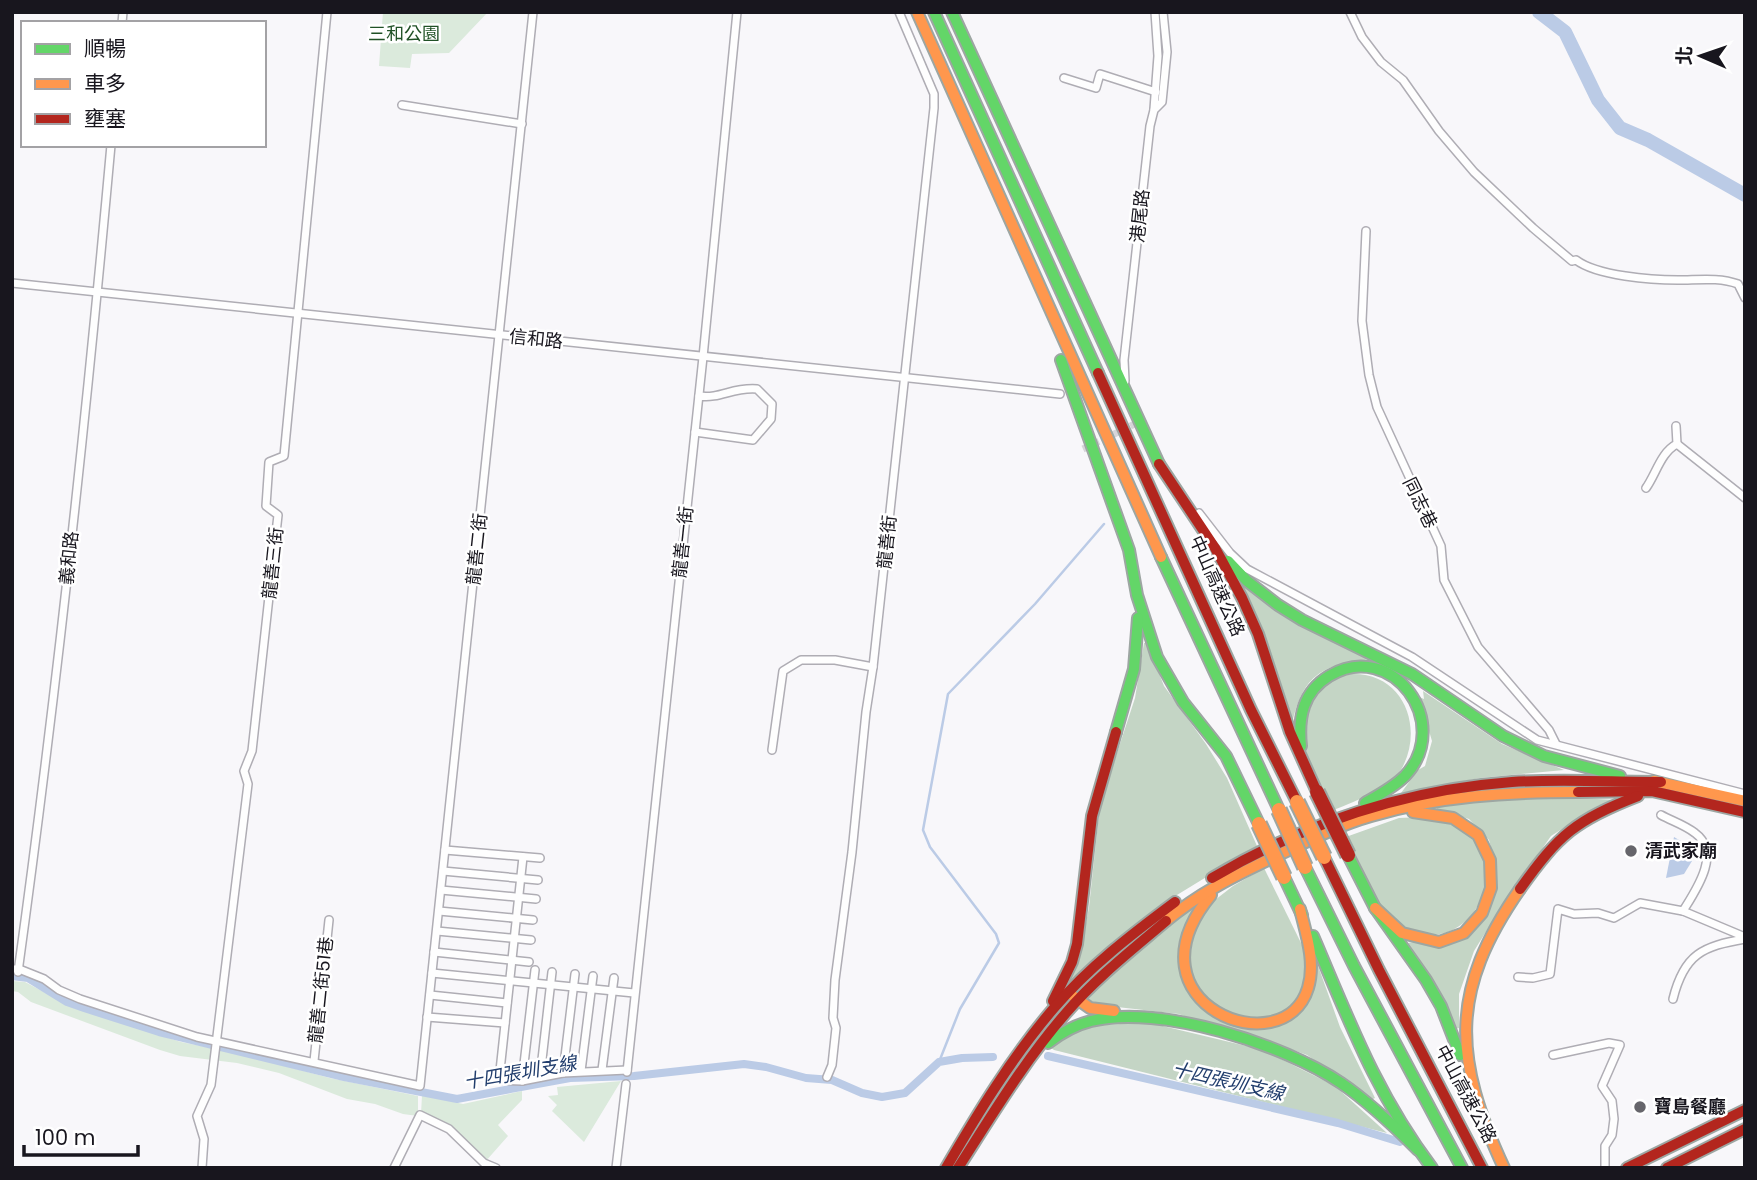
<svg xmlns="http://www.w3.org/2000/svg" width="1757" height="1180" font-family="Poppins,'Noto Sans TC',sans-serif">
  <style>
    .green { fill: #dbeadc }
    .forest { fill: #c4d5c5 }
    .water { fill: #bbcbe6 }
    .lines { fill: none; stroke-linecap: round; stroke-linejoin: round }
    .stream { stroke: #bbcbe6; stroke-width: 2.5 }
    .canal { stroke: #bbcbe6; stroke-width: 8 }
    .river { stroke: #bbcbe6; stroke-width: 14 }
    .street-tunnel { stroke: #d6d5d9; stroke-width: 7; stroke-dasharray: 7 3.5; stroke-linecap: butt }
    .street-casing { stroke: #afadb4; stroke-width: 10 }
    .fast-casing { stroke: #9da6a2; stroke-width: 14 }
    .slow-casing { stroke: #9da6a2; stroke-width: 14 }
    .jam-casing { stroke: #9da6a2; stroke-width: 14 }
    .street { stroke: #fefefe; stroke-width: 7 }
    .fast { stroke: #63d668; stroke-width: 10 }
    .slow { stroke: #ff974d; stroke-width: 10 }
    .jam { stroke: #b3261e; stroke-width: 10 }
    .slow-bridge-casing { stroke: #9da6a2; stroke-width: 18; stroke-linecap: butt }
    .jam-bridge-casing { stroke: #9da6a2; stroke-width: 18; stroke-linecap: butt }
    .slow-bridge { stroke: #ff974d; stroke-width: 14 }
    .jam-bridge { stroke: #b3261e; stroke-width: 14 }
    .poi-dot { fill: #66656b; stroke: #fff; stroke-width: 2.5 }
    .labels { text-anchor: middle; stroke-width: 5; stroke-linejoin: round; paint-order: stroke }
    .park-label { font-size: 18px; fill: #205126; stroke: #fff }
    .street-label { font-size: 18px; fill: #18161e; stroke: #fff }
    .poi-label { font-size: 18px; font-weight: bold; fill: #18161e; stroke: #fff; text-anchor: start }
    .water-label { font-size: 19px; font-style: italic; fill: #223e6d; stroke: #fff }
  </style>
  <rect width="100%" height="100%" fill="#f8f7fa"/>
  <g class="green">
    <path d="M383,12h105l-39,41 -37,1 -2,14 -31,-2z"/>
    <path d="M12,981l13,1 49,26 107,34 50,10 99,26 88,18v20l-15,-2 -28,-10 -28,-5 -68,-26 -42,-10 -57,-7 -20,-6 -129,-48 -13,-10 -6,-1z"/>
    <path d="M621,1081l-37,61 -32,-31 5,-6 -9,-9 10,-1 -1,-8z"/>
    <path d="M522,1091v9l-24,25 10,11 -23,26 -35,-35 -29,-13 1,-19 41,9z"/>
  </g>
  <g class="forest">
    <path d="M1237,580l135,79c-50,6 -68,14 -80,65z"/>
    <path d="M1144,643h3l17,43 42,58 21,34 30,68 -98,60 -92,80 12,-25 10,-54 11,-102 35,-107z"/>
    <path d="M1351,674c59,-2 77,67 42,107 -8,9 -50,25 -64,31l-24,-54 -3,-33 13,-31 20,-17z"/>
    <path d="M1423,691l79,53 62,26 -84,8 -79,15 17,-23 7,-4 7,-25 -13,-44 5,2z"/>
    <path d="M1543,796l72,4 -17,6 -47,30 -51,73 -26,42 -15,43v34l-4,1 -47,-86 67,-13 22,-61 -8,-29 -20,-21 -32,-10v-3z"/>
    <path d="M1421,817c20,4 39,6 54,21 4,4 6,13 8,19 13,39 -19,85 -62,77 -18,-4 -47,-31 -56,-47 -9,-15 -15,-34 -22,-49l56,-20z"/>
    <path d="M1264,868l42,85 2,20 -10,31 -32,18 -48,-12 -23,-22 -7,-22 3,-37 15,-22 27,-21z"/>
    <path d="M1193,907l-12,54 28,50 79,9 29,-57 23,64 35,71 -4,2 -64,-45 -45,-16 -47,-11 -36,-14 -62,-7 -30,-7 44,-46z"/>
    <path d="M1146,1022l117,28 72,36 52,47 -333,-83 -4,-3 31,-20z"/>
  </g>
  <path class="water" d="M1674,837l17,10 1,14 -8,13 -18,4z"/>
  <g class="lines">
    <path class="stream" d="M939,1062l21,-53 39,-66 -3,-9 -66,-87 -7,-17 25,-136 87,-90 69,-80"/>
    <g class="canal">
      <path d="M12,976l16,2 39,24 17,6 75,24 185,45 113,22 113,-21 64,-2 110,-12 22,3 40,11 26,2 30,13 20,4 23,-4 34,-31 23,-4 31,-1"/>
      <path d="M1048,1056l290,67 62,19"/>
    </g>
    <path class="river" d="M1539,12l26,20 33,68 22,28 28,12 97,55"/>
    <path class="street-tunnel" d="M1083,449l56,-27"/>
    <defs>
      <g id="street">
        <path d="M1350,12l12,25 19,25 22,18 36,51 35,41 59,56 39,33 4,-1c21,16 76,20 102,20 20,0 41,-3 60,4l7,14"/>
        <path d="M122,23l1,-11"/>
        <path d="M1064,78l32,10 4,-14 56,18"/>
        <path d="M402,105l120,19"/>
        <path d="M1154,109l4,-53 -3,-44"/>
        <path d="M1366,231l-4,90 7,54 8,32 64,139 3,34 34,67 71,83 7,14"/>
        <path d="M12,283l1048,111"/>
        <path d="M1125,381l-1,-21 26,-234 4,-16 8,-8 5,-50 -4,-40"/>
        <path d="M695,432l58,8 18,-21 1,-15 -15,-15c-25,-2 -36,10 -58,7"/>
        <path d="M1677,444l68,54"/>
        <path d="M1646,488c10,-14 15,-36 31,-44l-1,-18"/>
        <path d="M1199,513l31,40 17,16 165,88 125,83 208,54"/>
        <path d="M772,750l11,-79 18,-11h34l38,7"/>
        <path d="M1661,815c11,6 24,10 34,18 27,20 1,57 -12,78"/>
        <path d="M445,850l95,8"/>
        <path d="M523,857l-24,223 23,1 41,-8 64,-3"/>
        <path d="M443,871l95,9"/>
        <path d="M441,890l95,9"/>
        <path d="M439,911l94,9"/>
        <path d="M437,931l94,9"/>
        <path d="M434,952l95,10"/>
        <path d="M12,969h7l25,10 15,11 21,9 117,38 223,49 113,-1074"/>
        <path d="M18,972c38,-275 68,-551 93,-827"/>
        <path d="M432,973l202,20"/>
        <path d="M1518,977l15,1 17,-4 8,-65 16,5 24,-1 16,5 26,-15 43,8 62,26"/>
        <path d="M430,995l77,8"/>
        <path d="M1673,999c11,-45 30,-53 72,-60"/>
        <path d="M427,1017l78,6"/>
        <path d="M1553,1055l56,-12 11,2 -18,41 10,15 2,18 -2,16 -7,11v22"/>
        <path d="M314,1061l15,-141"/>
        <path d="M602,1070l12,-92"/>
        <path d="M581,1071l12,-95"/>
        <path d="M627,1072l76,-715 34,-345"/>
        <path d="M563,1073l12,-99"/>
        <path d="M540,1077l12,-105"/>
        <path d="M827,1077l5,-12 4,-37 -3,-10 2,-38 17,-128 14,-140 7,-45 61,-559v-14l-35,-82"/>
        <path d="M522,1081l13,-111"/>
        <path d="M202,1168l2,-29 -7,-23 14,-31 37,-301 -4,-13 8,-20 26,-236 -12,-9 3,-44 15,-6 43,-444"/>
        <path d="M394,1168l26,-53 29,14 35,34 12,5"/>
        <path d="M616,1168l10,-84"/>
      </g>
      <g id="fast">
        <path d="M934,12l164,361"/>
        <path d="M952,12l207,452"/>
        <path d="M1061,360l68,190 8,45 20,62 26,45 43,54 33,68"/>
        <path d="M1161,557l118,253"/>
        <path d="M1228,561l19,20 31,24 24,15 110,54 91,62 41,20 76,20"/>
        <path d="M1116,732l18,-63 4,-51"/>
        <path d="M1301,746c-3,-29 2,-54 28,-70 63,-38 125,47 76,100 -11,11 -26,19 -40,27"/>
        <path d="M1348,855l27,53 51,72 15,26 19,49"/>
        <path d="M1305,867l49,99 108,202"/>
        <path d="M1284,877l18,38"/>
        <path d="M1313,936c36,84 63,158 119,232"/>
        <path d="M1048,1043c13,-10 27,-18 43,-22 69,-17 192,23 250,62 28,19 53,43 77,67"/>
      </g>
      <g id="slow">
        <path d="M917,12l244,545"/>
        <path d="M1654,781l91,20"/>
        <path d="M1211,895c-90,109 73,172 97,93 8,-26 -2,-54 -8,-79"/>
        <path d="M1375,908l27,25 37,9 25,-9 18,-20 9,-25 -1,-28 -12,-25 -25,-17 -40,-6"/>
        <path d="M1166,921c32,-27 68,-45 106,-63 32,-15 64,-32 99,-42 66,-20 138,-24 207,-24"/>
        <path d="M1073,996l17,12 24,3"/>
        <path d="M1504,1168c-51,-110 -55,-177 16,-279"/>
      </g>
      <g id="jam">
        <path d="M1098,373l153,337 46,92"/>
        <path d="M1159,464l56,84 27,50 16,36 32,98 27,60"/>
        <path d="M1578,792l74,-1 93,21"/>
        <path d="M1324,857l55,113 103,198"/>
        <path d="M1212,878c93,-55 192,-88 300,-96 50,-3 100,0 149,0"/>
        <path d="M1520,889c39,-55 56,-69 118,-93"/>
        <path d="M1053,1001l19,-39 5,-18 15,-128 24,-84"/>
        <path d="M946,1168c32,-55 66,-111 108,-160 35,-41 78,-74 121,-106"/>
        <path d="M958,1168c34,-53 67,-108 108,-155 30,-35 66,-63 100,-92"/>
        <path d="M1627,1168l118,-58"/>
        <path d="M1667,1168l78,-39"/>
      </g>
    </defs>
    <use href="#street" class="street-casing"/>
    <use href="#fast" class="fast-casing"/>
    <use href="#slow" class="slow-casing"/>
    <use href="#jam" class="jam-casing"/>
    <use href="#street" class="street"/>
    <use href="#fast" class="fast"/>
    <use href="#slow" class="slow"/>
    <use href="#jam" class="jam"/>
    <defs>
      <g id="slow-bridge">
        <path d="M1297,802l27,55"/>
        <path d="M1279,810l26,57"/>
        <path d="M1259,824l25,53"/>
      </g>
      <path id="jam-bridge" d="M1317,792l31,63"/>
    </defs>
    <use href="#slow-bridge" class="slow-bridge-casing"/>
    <use href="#jam-bridge" class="jam-bridge-casing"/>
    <use href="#slow-bridge" class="slow-bridge"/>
    <use href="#jam-bridge" class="jam-bridge"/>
  </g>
  <g class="poi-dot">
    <circle cx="1631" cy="851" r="7"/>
    <circle cx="1640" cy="1107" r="7"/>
  </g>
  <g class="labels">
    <g class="park-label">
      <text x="404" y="40">三和公園</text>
    </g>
    <g class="street-label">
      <text transform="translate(1140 216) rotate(-84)" y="6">港尾路</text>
      <text transform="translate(536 339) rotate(6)" y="6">信和路</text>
      <text transform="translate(1420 503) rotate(64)" y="6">同志巷</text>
      <text transform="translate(683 542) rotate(-84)" y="6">龍善一街</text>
      <text transform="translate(887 542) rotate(-84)" y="6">龍善街</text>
      <text transform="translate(477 549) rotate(-84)" y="6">龍善二街</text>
      <text transform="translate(69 558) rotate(-84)" y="6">義和路</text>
      <text transform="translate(273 563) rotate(-84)" y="6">龍善三街</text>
      <text transform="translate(1217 586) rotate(66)" y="6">中山高速公路</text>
      <text transform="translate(321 990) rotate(-84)" y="6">龍善二街51巷</text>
      <text transform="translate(1466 1094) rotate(62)" y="6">中山高速公路</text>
    </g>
    <g class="poi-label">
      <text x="1645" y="857">清武家廟</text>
      <text x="1654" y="1113">寶島餐廳</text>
    </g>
    <g class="water-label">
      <text transform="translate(520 1072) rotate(-10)" y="7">十四張圳支線</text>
      <text transform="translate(1228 1081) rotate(13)" y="7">十四張圳支線</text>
    </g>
  </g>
  <rect width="1757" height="1180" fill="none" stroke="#18161e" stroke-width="28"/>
  <rect x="21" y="21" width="245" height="126" fill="#ffffff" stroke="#a3a2a5" stroke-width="2"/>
  <rect x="35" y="44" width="35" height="10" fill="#63d668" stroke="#a3a2a5" stroke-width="2"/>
  <text x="84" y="56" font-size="21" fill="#18161e">順暢</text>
  <rect x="35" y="79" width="35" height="10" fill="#ff974d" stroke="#a3a2a5" stroke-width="2"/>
  <text x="84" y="91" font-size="21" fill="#18161e">車多</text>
  <rect x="35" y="114" width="35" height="10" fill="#b3261e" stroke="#a3a2a5" stroke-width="2"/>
  <text x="84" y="126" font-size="21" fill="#18161e">壅塞</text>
  <g transform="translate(1701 56) rotate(272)" stroke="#ffffff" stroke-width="5" paint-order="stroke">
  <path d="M0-5L12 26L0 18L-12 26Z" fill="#18161e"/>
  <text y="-10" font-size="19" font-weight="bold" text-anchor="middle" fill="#18161e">北</text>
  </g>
  <path d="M24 1145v10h114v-10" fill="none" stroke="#18161e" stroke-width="3.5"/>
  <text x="35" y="1145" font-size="21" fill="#18161e" stroke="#ffffff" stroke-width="5" paint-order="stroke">100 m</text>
</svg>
